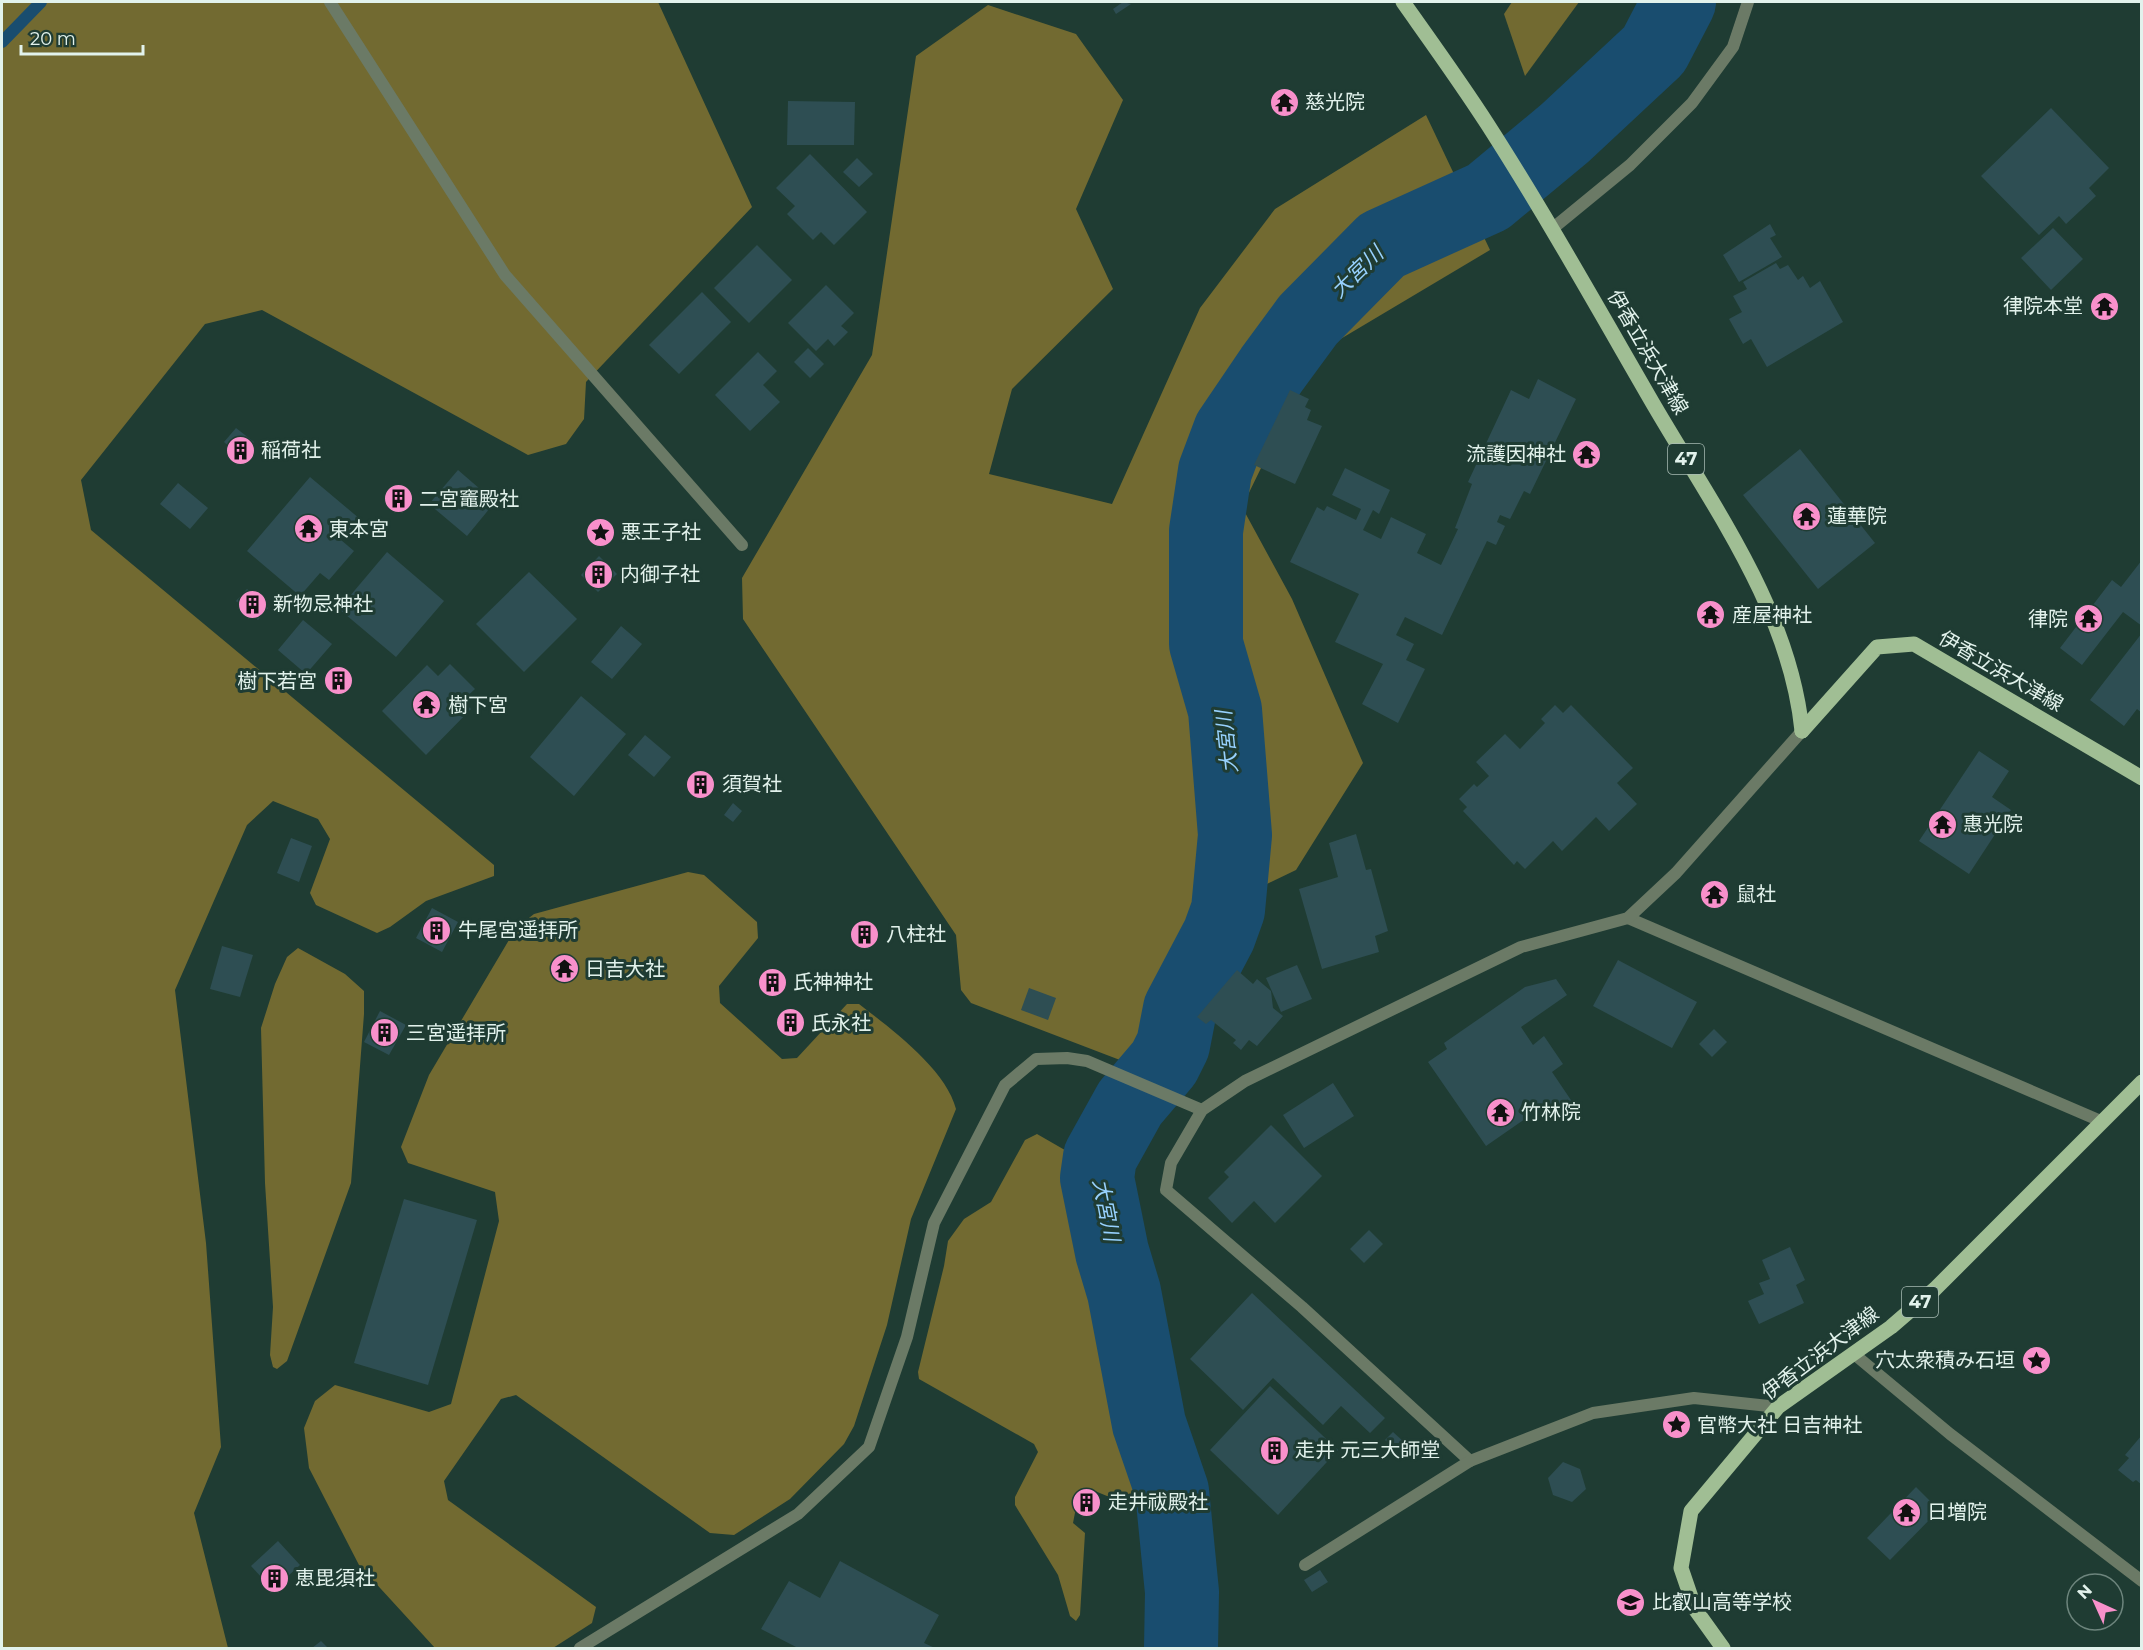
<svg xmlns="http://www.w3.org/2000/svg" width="2143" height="1650" font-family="Montserrat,'Noto Sans JP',sans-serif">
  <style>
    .forest { fill: #726a31 }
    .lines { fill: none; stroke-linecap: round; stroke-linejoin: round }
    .stream { stroke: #194d6f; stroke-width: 12 }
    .river { stroke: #194d6f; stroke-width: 74 }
    .building { fill: #2e4e53 }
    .lane { stroke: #6b7a66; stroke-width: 12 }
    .street { stroke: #6b7a66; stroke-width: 12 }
    .primary { stroke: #a0be94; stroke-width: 15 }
    .labels { text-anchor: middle; stroke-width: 6; stroke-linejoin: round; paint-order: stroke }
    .shield { fill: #1f3c33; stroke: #a8bbb4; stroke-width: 1.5 }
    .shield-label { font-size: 18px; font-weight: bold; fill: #e2f2ec }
    .poi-label { font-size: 20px; fill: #e2f2ec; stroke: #1f3c33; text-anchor: start }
    .street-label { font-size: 20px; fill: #e2f2ec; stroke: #1f3c33 }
    .water-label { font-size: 21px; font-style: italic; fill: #97d1fe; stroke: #1f3c33 }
  </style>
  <rect width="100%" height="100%" fill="#1f3c33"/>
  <g class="forest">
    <path d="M2,2h656l94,205 -166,175 -2,37 -18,25 -38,11 -266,-145 -57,14 -124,156 10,50 403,335v11l-68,25 -36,26 -13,6 -61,-28 -6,-12 20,-54 -12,-20 -45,-18 -26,24 -72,165 31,253 15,204 -27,66 34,135h-226z"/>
    <path d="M1512,2h67l-54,74 -21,-62z"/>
    <path d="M988,5l88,29 47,66 -47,109 37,80 -101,100 -23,85 123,30 88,-196 75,-99 151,-94 64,135 -173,103 -75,154 50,92 71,164 -67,107 -85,41 -36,73 -11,40 -14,35 -17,6 -162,-62 -10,-13 -5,-55 -213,-316 -1,-41 130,-223 44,-299z"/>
    <path d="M688,872l16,3 53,47 1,16 -39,48 1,17 62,56 15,-1 50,-54h12c31,24 87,65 97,105l-45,110 -24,106 -33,101 -10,18 -54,55 -56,36 -24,-2 -194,-138 -15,4 -57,82 4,19 148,107 -4,16 -39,25h-118l-76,-83 -50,-97 -5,-40 11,-27 20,-16 94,27 22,-8 48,-183 -4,-29 -87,-29 -7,-16 28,-72 87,-147 18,-14z"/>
    <path d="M298,948l47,26 19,17v23l-13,169 -64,178 -10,8 -4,-2 -3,-12 3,-48 -8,-124 -4,-155 14,-44 12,-27z"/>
    <path d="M1037,1134l33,19 5,9 3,49 12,58 18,32 9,26 10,88 26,73 -3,10 -26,5 -34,-14 -11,3 -6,31 12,10 -5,82 -4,6 -6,-5 -12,-41 -43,-70v-8l23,-45 -4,-8 -115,-65 -1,-7 26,-106 4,-25 16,-22 27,-17 34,-62z"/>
  </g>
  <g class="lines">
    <path class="stream" d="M2,42l39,-40"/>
    <path class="river" d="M1181,1648l1,-56 -10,-101 -23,-67 -25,-132 -12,-40 -15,-74 3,-21 30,-54 34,-40 9,-18 7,-36 39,-74 9,-25 7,-75 -10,-125 -19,-66v-113l9,-60 15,-40 42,-62 36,-49 74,-75 106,-48 77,-64 89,-83 25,-48"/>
  </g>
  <g class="building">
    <path d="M1123,2l8,2 -15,10 -3,-5z"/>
    <path d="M788,101l67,1 -1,43h-67z"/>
    <path d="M2051,108l58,60 -20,20 7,8 -30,28 -7,-8 -20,19 -58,-59z"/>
    <path d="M810,154l57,58 -33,33 -13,-13 -8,8 -26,-26 8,-8 -19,-18z"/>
    <path d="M857,158l16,16 -14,13 -16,-15z"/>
    <path d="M1770,224l6,11 -6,3 12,19 -43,25 -16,-27z"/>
    <path d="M2053,228l30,31 -32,31 -30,-32z"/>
    <path d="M757,245l35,35 -43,43 -35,-35z"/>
    <path d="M1776,263l4,6 8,-4 10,15 5,-4 7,12 10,-7 23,41 -76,45 -16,-28 -8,5 -14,-25 13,-7 -9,-16 14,-7 -4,-7z"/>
    <path d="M826,285l28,28 -13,13 7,6 -14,14 -6,-7 -12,12 -28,-28z"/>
    <path d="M702,292l29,30 -52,52 -30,-29z"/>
    <path d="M808,348l16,16 -14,14 -16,-16z"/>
    <path d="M758,352l19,19 -14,14 17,17 -30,29 -35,-36z"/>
    <path d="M1538,379l38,20 -46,95 -6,-3 -14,28 -10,-4 -3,7 8,4 -9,19 -9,-4 -45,94 -37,-18 -9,18 18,9 -8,16 19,9 -27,54 -36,-19 21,-40 -48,-22 24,-48 -69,-32 27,-55 7,4 3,-5 29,14 5,-11 -29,-14 13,-27 45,22 -11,24 -6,-4 -10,20 18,9 10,-22 35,17 -9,19 24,12 17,-36 -3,-1 17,-44 -4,-2 43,-92 18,9z"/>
    <path d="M1290,390l19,9 -4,8 6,3 -4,10 15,6 -27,58 -41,-19z"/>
    <path d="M236,428l18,14 -13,15 -17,-15z"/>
    <path d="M1800,449l75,94 -57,46 -75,-94z"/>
    <path d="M458,470l37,32 -28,34 -38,-32z"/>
    <path d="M310,477l50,42 -19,21 13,11 -25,29 -9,-7 -20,23 -53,-45z"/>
    <path d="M178,483l30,25 -18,21 -30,-25z"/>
    <path d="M395,485l17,15 -11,13 -17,-15z"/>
    <path d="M387,552l57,49 -48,56 -57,-48z"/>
    <path d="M599,556l18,18 -19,18 -17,-17z"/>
    <path d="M2142,560v66l-19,-14 -41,53 -22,-17 52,-68 9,7z"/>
    <path d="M529,572l48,47 -53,53 -48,-48z"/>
    <path d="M247,589l21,19 -10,12 -22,-19z"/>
    <path d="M303,620l29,24 -26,30 -28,-24z"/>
    <path d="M621,626l21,18 -30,35 -21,-17z"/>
    <path d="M2142,633v80l-5,-4 -13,17 -34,-26z"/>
    <path d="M450,664l25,25 -13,12 9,8 -45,46 -44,-44 45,-46 11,11z"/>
    <path d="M338,671l10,8 -10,11 -10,-8z"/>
    <path d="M581,696l45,38 -52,62 -44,-39z"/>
    <path d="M1555,705l8,8 8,-8 62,63 -16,15 20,21 -28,27 -13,-14 -34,34 -9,-10 -28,28 -8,-8 -3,4 -51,-54 4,-4 -8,-8 15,-15 3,3 12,-11 -13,-14 29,-28 15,15 25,-26 -4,-4z"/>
    <path d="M645,735l26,22 -17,20 -26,-22z"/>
    <path d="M1979,751l30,20 -17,26 19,13 -42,64 -50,-33z"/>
    <path d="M702,775l8,8 -9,11 -9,-8z"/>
    <path d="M733,803l9,8 -9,11 -9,-7z"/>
    <path d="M1356,834l10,36 5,-1 17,62 -13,5 4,16 -57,17 -23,-80 39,-12 -9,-34z"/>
    <path d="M291,838l21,8 -13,36 -22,-9z"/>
    <path d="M432,908l26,14 -16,30 -26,-14z"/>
    <path d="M864,927l8,6 -7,7 -7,-6z"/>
    <path d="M222,946l31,9 -13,42 -30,-8z"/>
    <path d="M1618,960l79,42 -25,46 -79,-42z"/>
    <path d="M1297,965l15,34 -31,13 -15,-34z"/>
    <path d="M768,969l17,16 -9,10 -18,-16z"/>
    <path d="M1237,970l16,14 4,-5 14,12 2,17 10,8 -26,30 -8,-6 -8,10 -8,-7 3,-3 -25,-20 -5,4 -9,-7z"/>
    <path d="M1556,979l11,16 -46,32 12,18 11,-9 19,28 -11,8 23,34 -20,13 -10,-14 -59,41 -58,-84 19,-13 -3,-6 81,-56z"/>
    <path d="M1029,988l27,10 -8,22 -27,-10z"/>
    <path d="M380,1011l26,14 -17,30 -25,-13z"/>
    <path d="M790,1016l7,6 -6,8 -7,-6z"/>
    <path d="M1714,1029l13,13 -15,15 -13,-13z"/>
    <path d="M1333,1083l21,33 -50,32 -21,-33z"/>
    <path d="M1271,1125l51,51 -47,47 -21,-22 -22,22 -24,-25 21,-21 -5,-5z"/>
    <path d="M404,1199l73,21 -49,165 -74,-22z"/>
    <path d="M1369,1230l14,14 -19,19 -14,-14z"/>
    <path d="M1790,1247l15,33 -9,5 8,18 -45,21 -11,-23 16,-7 -5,-11 11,-4 -8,-19z"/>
    <path d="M1252,1293l133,125 -15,15 -29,-27 -18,19 -50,-47 -30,32 -53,-51z"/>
    <path d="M1270,1386l68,64 -60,65 -68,-65z"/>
    <path d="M1393,1432l11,10 -8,8 -11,-10z"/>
    <path d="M2142,1435v50l-6,-5 -3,2 -15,-12 11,-12 -4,-3z"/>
    <path d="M1563,1462l17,7 6,20 -14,13 -19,-7 -5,-17z"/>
    <path d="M1916,1487l23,23 -49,50 -23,-22z"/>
    <path d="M1082,1495l13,2 -2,12 -13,-1z"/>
    <path d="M278,1541l22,24 -27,25 -22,-24z"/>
    <path d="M840,1561l99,54 -15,28 11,5h-137l-37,-19 28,-48 31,17z"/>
    <path d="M1320,1570l8,12 -16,10 -8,-12z"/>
    <path d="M321,1641l7,7h-16z"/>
  </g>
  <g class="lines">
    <path class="lane" d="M580,1648l218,-134 71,-67 38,-110 27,-114 71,-138 31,-26 31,-1 20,3 115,49"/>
    <g class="street">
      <path d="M330,2l175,273 237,270"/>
      <path d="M1552,229l78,-64 62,-62 41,-56 15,-45"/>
      <path d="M1628,918l475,204"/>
      <path d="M1854,1354l96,80 192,147"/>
      <path d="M1470,1461l-168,-154 -136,-117 5,-27 31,-53 43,-29 276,-134 107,-29 48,-45 126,-142"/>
      <path d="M1305,1565l165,-104 123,-48 101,-15 84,9"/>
    </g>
    <g class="primary">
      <path d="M1403,2c29,41 58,81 85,123 59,92 112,187 167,282 59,101 135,204 147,324"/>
      <path d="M1802,731l75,-84 37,-3 228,134"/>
      <path d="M1723,1648l-28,-39 -14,-41 10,-57 87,-104 113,-80 44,-38 207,-207"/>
    </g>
  </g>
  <defs>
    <symbol id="temple-disc" viewBox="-11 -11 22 22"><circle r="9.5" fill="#f890cb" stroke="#1f3c33"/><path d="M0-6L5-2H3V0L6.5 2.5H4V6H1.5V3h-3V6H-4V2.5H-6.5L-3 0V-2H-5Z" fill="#111"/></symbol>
    <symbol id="building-disc" viewBox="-11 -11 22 22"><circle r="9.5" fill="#f890cb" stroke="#1f3c33"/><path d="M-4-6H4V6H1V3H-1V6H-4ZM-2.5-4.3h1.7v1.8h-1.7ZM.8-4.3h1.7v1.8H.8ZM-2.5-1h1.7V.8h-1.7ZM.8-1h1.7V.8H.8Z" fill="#111"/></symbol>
    <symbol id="sight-disc" viewBox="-11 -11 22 22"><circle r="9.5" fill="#f890cb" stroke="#1f3c33"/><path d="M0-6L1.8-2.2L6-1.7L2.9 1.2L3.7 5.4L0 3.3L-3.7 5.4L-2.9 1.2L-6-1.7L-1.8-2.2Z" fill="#111"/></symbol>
    <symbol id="school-disc" viewBox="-11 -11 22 22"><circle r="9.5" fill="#f890cb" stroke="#1f3c33"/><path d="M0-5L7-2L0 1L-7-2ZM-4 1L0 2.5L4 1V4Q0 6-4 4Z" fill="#111"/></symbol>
  </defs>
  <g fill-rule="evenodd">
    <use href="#temple-disc" x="1268" y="86" width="33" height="33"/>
    <use href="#temple-disc" x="2088" y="290" width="33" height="33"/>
    <use href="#building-disc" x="224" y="434" width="33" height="33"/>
    <use href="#temple-disc" x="1570" y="438" width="33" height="33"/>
    <use href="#building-disc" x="382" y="482" width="33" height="33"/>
    <use href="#temple-disc" x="1790" y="500" width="33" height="33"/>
    <use href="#temple-disc" x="292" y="512" width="33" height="33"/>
    <use href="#sight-disc" x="584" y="516" width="33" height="33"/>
    <use href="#building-disc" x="582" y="558" width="33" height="33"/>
    <use href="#building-disc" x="236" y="588" width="33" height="33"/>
    <use href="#temple-disc" x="1694" y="598" width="33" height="33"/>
    <use href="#temple-disc" x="2072" y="602" width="33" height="33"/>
    <use href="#building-disc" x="322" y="664" width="33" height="33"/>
    <use href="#temple-disc" x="410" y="688" width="33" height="33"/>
    <use href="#building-disc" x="684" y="768" width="33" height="33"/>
    <use href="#temple-disc" x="1926" y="808" width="33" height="33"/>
    <use href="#temple-disc" x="1698" y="878" width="33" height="33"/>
    <use href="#building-disc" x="420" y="914" width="33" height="33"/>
    <use href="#building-disc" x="848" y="918" width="33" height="33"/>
    <use href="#temple-disc" x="548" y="952" width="33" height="33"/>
    <use href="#building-disc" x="756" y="966" width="33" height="33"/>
    <use href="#building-disc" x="774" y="1006" width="33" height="33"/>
    <use href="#building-disc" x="368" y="1016" width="33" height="33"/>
    <use href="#temple-disc" x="1484" y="1096" width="33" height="33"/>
    <use href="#sight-disc" x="2020" y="1344" width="33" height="33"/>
    <use href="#sight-disc" x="1660" y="1408" width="33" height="33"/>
    <use href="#building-disc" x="1258" y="1434" width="33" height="33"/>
    <use href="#building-disc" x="1070" y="1486" width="33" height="33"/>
    <use href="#temple-disc" x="1890" y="1496" width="33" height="33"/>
    <use href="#building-disc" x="258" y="1562" width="33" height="33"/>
    <use href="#school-disc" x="1614" y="1586" width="33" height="33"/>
  </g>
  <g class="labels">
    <g class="shield">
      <rect x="1668" y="444" width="36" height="30" rx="4.5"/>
      <rect x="1902" y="1287" width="36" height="30" rx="4.5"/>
    </g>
    <g class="shield-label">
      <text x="1686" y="465">47</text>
      <text x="1920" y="1308">47</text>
    </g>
    <g class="poi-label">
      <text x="1305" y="109">慈光院</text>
      <text x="2083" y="313" text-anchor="end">律院本堂</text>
      <text x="261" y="457">稲荷社</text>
      <text x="1566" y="461" text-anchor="end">流護因神社</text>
      <text x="419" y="506">二宮竈殿社</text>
      <text x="1827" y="523">蓮華院</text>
      <text x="329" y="536">東本宮</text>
      <text x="621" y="539">悪王子社</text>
      <text x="620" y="581">内御子社</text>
      <text x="273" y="611">新物忌神社</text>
      <text x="1732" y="622">産屋神社</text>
      <text x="2068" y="626" text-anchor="end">律院</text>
      <text x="317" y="688" text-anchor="end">樹下若宮</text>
      <text x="448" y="712">樹下宮</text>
      <text x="722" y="791">須賀社</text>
      <text x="1963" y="831">惠光院</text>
      <text x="1736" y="901">鼠社</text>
      <text x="458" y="937">牛尾宮遥拝所</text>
      <text x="886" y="941">八柱社</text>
      <text x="585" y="976">日吉大社</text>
      <text x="793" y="989">氏神神社</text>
      <text x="811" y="1030">氏永社</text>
      <text x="406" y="1040">三宮遥拝所</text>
      <text x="1521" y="1119">竹林院</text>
      <text x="2015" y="1367" text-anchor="end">穴太衆積み石垣</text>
      <text x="1697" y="1432">官幣大社 日吉神社</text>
      <text x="1295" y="1457">走井 元三大師堂</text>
      <text x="1108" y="1509">走井祓殿社</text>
      <text x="1927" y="1519">日増院</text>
      <text x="295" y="1585">恵毘須社</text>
      <text x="1652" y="1609">比叡山高等学校</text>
    </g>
    <g class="street-label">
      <text transform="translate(1648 352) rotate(60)" y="7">伊香立浜大津線</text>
      <text transform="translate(2001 671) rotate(30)" y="7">伊香立浜大津線</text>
      <text transform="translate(1820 1353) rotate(-37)" y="7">伊香立浜大津線</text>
    </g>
    <g class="water-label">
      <text transform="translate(1357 272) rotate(-44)" y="7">大宮川</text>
      <text transform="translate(1227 742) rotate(-96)" y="7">大宮川</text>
      <text transform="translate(1106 1210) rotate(79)" y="7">大宮川</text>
    </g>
  </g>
  <rect width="2143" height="1650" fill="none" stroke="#e2f2ec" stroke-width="6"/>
  <g transform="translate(2095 1602) rotate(315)"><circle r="28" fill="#1f3c33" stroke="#6d857d" stroke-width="1.5"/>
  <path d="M0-4.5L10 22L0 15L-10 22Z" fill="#f890cb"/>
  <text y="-9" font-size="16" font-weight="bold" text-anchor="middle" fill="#e2f2ec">N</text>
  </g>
  <path d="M21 45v9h122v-9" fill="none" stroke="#e2f2ec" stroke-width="3"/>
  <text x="30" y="45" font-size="18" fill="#e2f2ec" stroke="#1f3c33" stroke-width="4.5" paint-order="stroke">20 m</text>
</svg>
